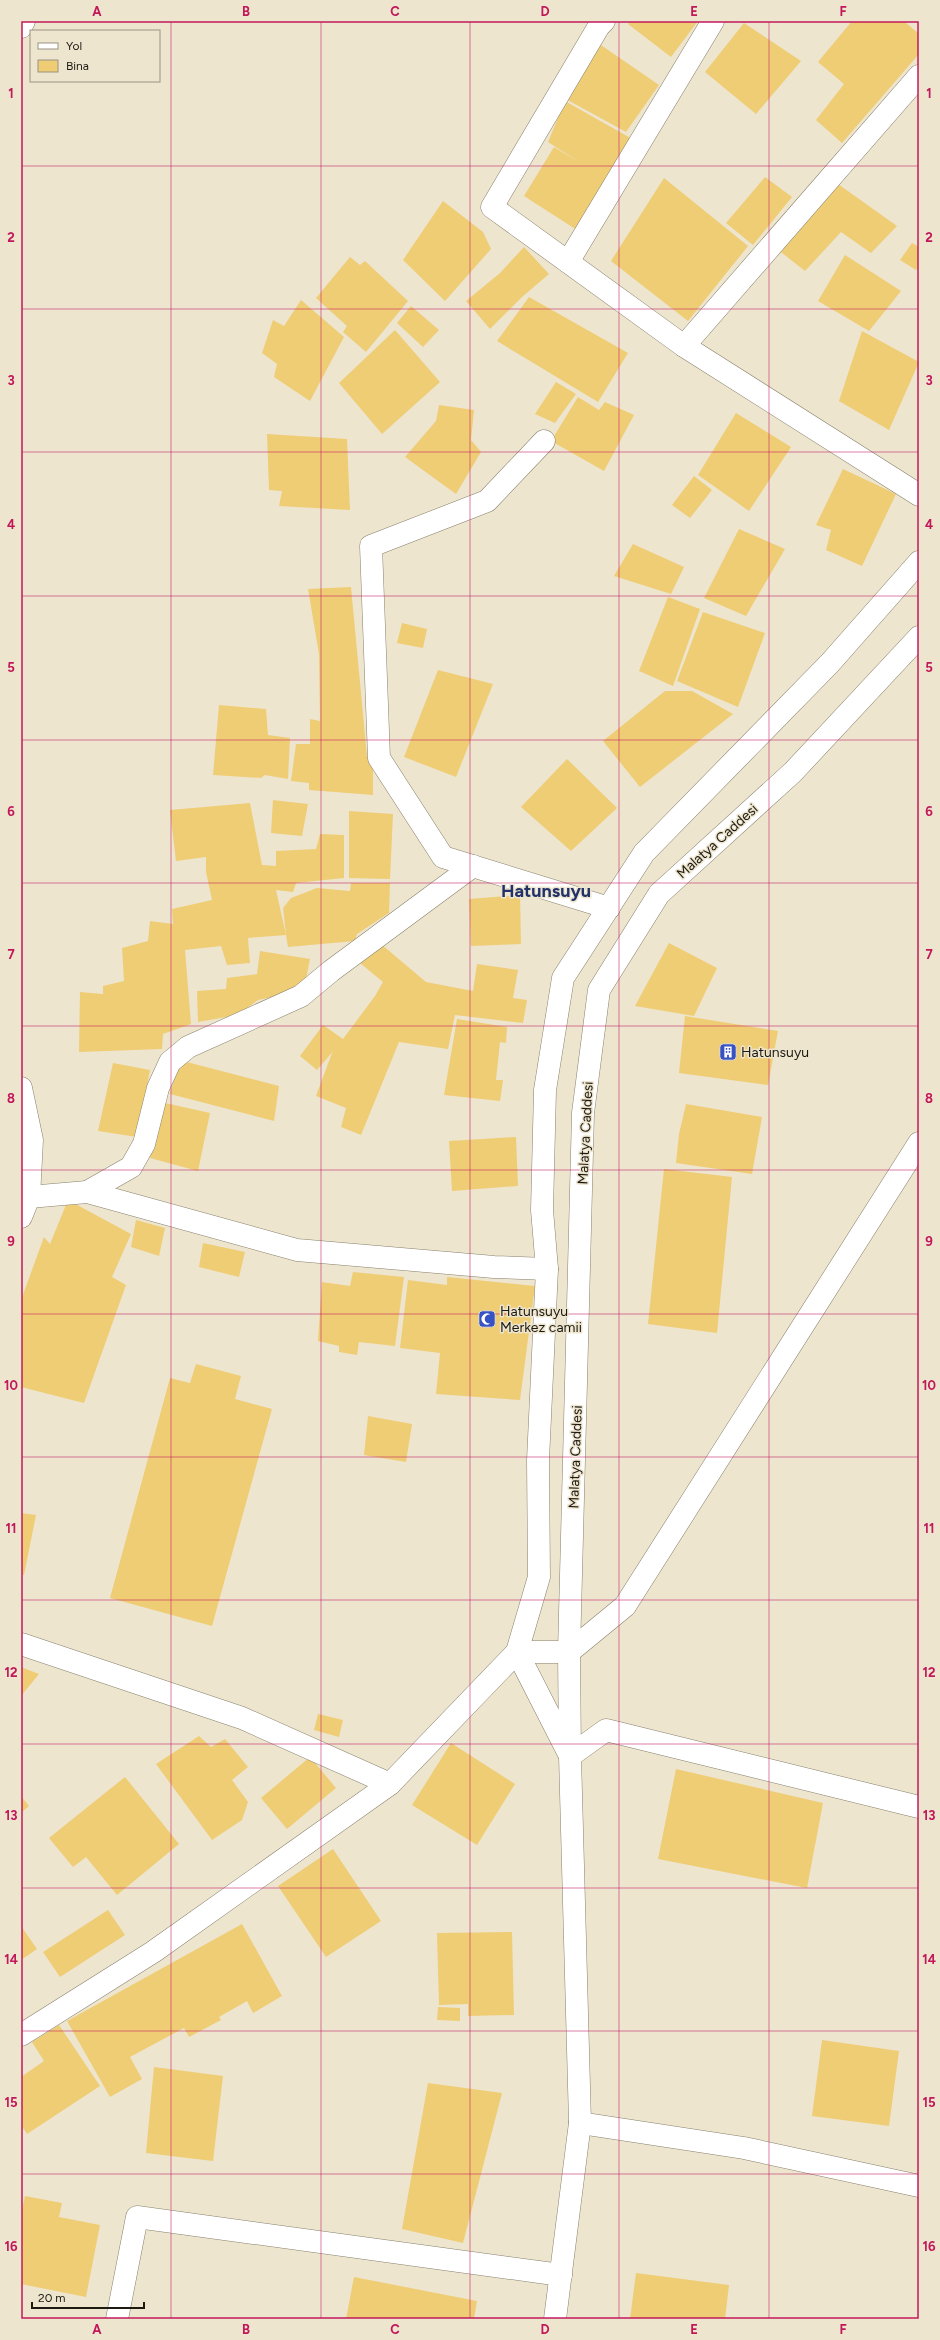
<svg xmlns="http://www.w3.org/2000/svg" width="940" height="2340" font-family="Figtree,sans-serif">
  <style>
    .building { fill: #efcd75 }
    .lines { fill: none; stroke-linecap: round; stroke-linejoin: round }
    .minor-casing { stroke: #88806c; stroke-width: 23 }
    .tertiary-casing { stroke: #88806c; stroke-width: 23 }
    .minor { stroke: #fff; stroke-width: 22 }
    .tertiary { stroke: #fff; stroke-width: 22 }
    .grid { fill: none; stroke: #c2185b; stroke-width: 1; stroke-opacity: 0.55 }
    .labels { text-anchor: middle; stroke-width: 3; stroke-linejoin: round; paint-order: stroke }
    .street-label { font-size: 14px; fill: #1c1911; stroke: #eee5cf }
    .poi-label { font-size: 14px; fill: #1c1911; stroke: #eee5cf; text-anchor: start }
    .district-label { font-size: 18px; font-weight: bold; fill: #21326a; stroke: #eee5cf }
    .neatline { fill: none; stroke: #c2185b; stroke-width: 1.5 }
    .grid-label { font-size: 13px; text-anchor: middle; font-weight: bold; fill: #c2185b }
  </style>
  <rect width="100%" height="100%" fill="#eee5cf"/>
  <g class="building">
    <path d="M630,21h68l-27,36 -43,-33z"/>
    <path d="M852,21h52l15,13v20l-77,89 -26,-23 28,-36 -26,-22z"/>
    <path d="M744,23l57,38 -45,53 -51,-42z"/>
    <path d="M595,41l64,44 -33,47 -64,-35z"/>
    <path d="M565,101l69,39 -54,92 -56,-36 30,-49 25,15 -31,-20z"/>
    <path d="M765,177l27,20 -39,48 -27,-22z"/>
    <path d="M664,178l84,68 -60,75 -77,-60z"/>
    <path d="M838,184l59,42 -26,27 -30,-21 -36,39 -28,-22z"/>
    <path d="M443,201l40,31 8,17 -46,52 -42,-41z"/>
    <path d="M912,243l7,4v20l-3,3 -16,-10z"/>
    <path d="M524,247l25,27 -27,23 -32,32 -24,-28 34,-28z"/>
    <path d="M845,255l56,36 -32,40 -51,-30z"/>
    <path d="M350,257l10,8 5,-4 43,40 -42,51 -23,-20 4,-6 -31,-28z"/>
    <path d="M529,297l99,56 -30,49 -101,-61z"/>
    <path d="M301,300l43,37 -34,64 -36,-24 3,-13 -15,-11 11,-33 11,6z"/>
    <path d="M411,306l28,24 -16,17 -26,-24z"/>
    <path d="M395,330l45,52 -58,52 -43,-51z"/>
    <path d="M862,331l57,31 -30,68 -50,-29z"/>
    <path d="M556,382l20,12 -21,29 -20,-9z"/>
    <path d="M578,397l21,13 6,-8 29,13 -30,56 -53,-30z"/>
    <path d="M439,405l35,5 -3,30 10,12 -25,42 -51,-37 31,-36z"/>
    <path d="M736,413l55,34 -42,64 -51,-36z"/>
    <path d="M267,434l80,5 3,71 -71,-4 3,-15 -13,-1z"/>
    <path d="M843,469l53,25 -34,72 -36,-16 5,-20 -15,-5z"/>
    <path d="M694,476l18,14 -22,28 -18,-13z"/>
    <path d="M739,529l46,20 -39,67 -42,-18z"/>
    <path d="M633,544l51,23 -13,27 -57,-18z"/>
    <path d="M351,587l16,170h6v38l-64,-5v-7l-18,-2 5,-37h14v-25l10,2 -1,-67 -11,-65z"/>
    <path d="M668,597l32,12 -27,77 -34,-15z"/>
    <path d="M703,612l62,21 -27,74 -61,-26z"/>
    <path d="M402,623l25,6 -4,19 -26,-5z"/>
    <path d="M438,670l55,14 -37,93 -52,-20z"/>
    <path d="M665,691h27l41,23 -93,73 -37,-46z"/>
    <path d="M219,705l47,4 2,26 22,3 -2,41 -23,-4 -4,3 -48,-3z"/>
    <path d="M567,759l50,49 -46,43 -50,-44z"/>
    <path d="M273,800l35,4 -6,32 -31,-3z"/>
    <path d="M250,803l12,62 14,1v-15l40,-2 4,-15 24,1v43l-48,5 -3,9 -17,-2 10,45 -3,-27 8,-10 26,-10 33,3 1,-8h39l-1,30 -32,21 -2,7 -67,6 -2,-12 -38,3 2,25 -23,2 -6,-19 -36,4 6,74 -28,10 -1,15 -83,3 1,-60 23,2v-8l21,-5 -2,-33 26,-7 2,-20 23,3 -1,-15 40,-9 -6,-28v-15l-30,4 -6,-51z"/>
    <path d="M349,811l44,3 -3,65 -41,-1z"/>
    <path d="M520,895l1,49 -50,2 -2,-47z"/>
    <path d="M669,943l48,25 -23,48 -59,-10z"/>
    <path d="M381,944l45,38 47,9 4,-27 41,6 -5,28 14,2 -4,23 -68,-8 -7,34 -49,-7 -38,93 -20,-8 5,-19 -30,-12 16,-43 4,-5 -19,22 -17,-14 23,-31 20,14 32,-43 8,-14 -23,-19z"/>
    <path d="M260,951l50,8 -5,25 -18,10 -29,6 -20,15 -40,7 -1,-31 29,-2 1,-11 30,-4z"/>
    <path d="M685,1016l93,15 -10,54 -89,-12z"/>
    <path d="M457,1019l50,8 -1,16 -6,-1 -4,38h7l-3,21 -56,-6z"/>
    <path d="M179,1060l100,26 -5,35 -104,-27z"/>
    <path d="M113,1063l37,7 -13,67 -39,-6z"/>
    <path d="M165,1103l45,10 -12,58 -48,-13z"/>
    <path d="M686,1104l76,13 -10,57 -76,-11 3,-29z"/>
    <path d="M516,1137l2,49 -66,5 -3,-50z"/>
    <path d="M664,1169l68,8 -15,156 -69,-9z"/>
    <path d="M68,1200l63,34 -19,43 14,8 -42,118 -63,-16v-87l23,-63 6,7z"/>
    <path d="M136,1220l29,8 -6,28 -28,-9z"/>
    <path d="M203,1243l42,9 -6,25 -40,-10z"/>
    <path d="M353,1272l51,5 -9,69 -36,-4 -2,13 -18,-3v-6l-21,-5 4,-59 28,4z"/>
    <path d="M447,1277l88,9 -15,114 -84,-6 4,-41 -40,-5 8,-68 39,5z"/>
    <path d="M196,1364l45,12 -6,23 37,10 -60,217 -102,-28 60,-220 20,5z"/>
    <path d="M368,1416l44,8 -6,38 -42,-7z"/>
    <path d="M21,1513l15,2 -12,60 -3,-1z"/>
    <path d="M21,1667l18,7 -18,22z"/>
    <path d="M318,1714l25,6 -4,17 -25,-7z"/>
    <path d="M199,1736l12,11 14,-8 23,28 -16,13 16,22 -6,18 -30,20 -56,-76z"/>
    <path d="M451,1743l64,41 -38,61 -65,-40z"/>
    <path d="M310,1757l26,31 -49,41 -26,-31z"/>
    <path d="M676,1769l147,34 -16,85 -149,-29z"/>
    <path d="M125,1777l54,67 -62,51 -31,-38 -13,10 -24,-29z"/>
    <path d="M21,1796l8,10 -8,7z"/>
    <path d="M333,1849l48,72 -55,36 -48,-71z"/>
    <path d="M108,1910l17,25 -65,42 -17,-25z"/>
    <path d="M242,1924l40,72 -29,17 -6,-12 -28,16 2,3 -32,17 -5,-9 -54,29 12,22 -32,18 -43,-76z"/>
    <path d="M21,1926l16,23 -16,11z"/>
    <path d="M512,1932l2,83 -46,1v-12l-29,1 -2,-72z"/>
    <path d="M438,2007l22,1v13l-23,-1z"/>
    <path d="M59,2025l41,61 -73,48 -6,-9v-48l23,-16 -12,-19z"/>
    <path d="M822,2040l77,11 -10,75 -77,-10z"/>
    <path d="M154,2067l69,9 -10,85 -67,-8z"/>
    <path d="M428,2083l74,10 -39,150 -61,-14z"/>
    <path d="M25,2196l37,7 -3,14 41,8 -14,72 -65,-13v-70z"/>
    <path d="M636,2273l93,12 -4,34h-95z"/>
    <path d="M354,2277l123,24 -3,18h-128z"/>
  </g>
  <g class="lines">
    <defs>
      <g id="minor">
        <path d="M604,21l-5,5 -107,181 192,139"/>
        <path d="M21,27l3,-6"/>
        <path d="M919,76l-235,270 235,149"/>
        <path d="M568,262l145,-241"/>
        <path d="M544,441l-57,60 -116,45 8,212 64,99 166,51"/>
        <path d="M21,1088l11,52 -3,57"/>
        <path d="M87,1192l44,-25 13,-23 14,-56 12,-26 18,-15 113,-51 30,-25 142,-105"/>
        <path d="M21,1217l8,-20 58,-5 210,58 197,17 53,2"/>
        <path d="M21,1644l221,74 148,66"/>
        <path d="M570,1756l36,-26 313,77"/>
        <path d="M21,2035l132,-83 237,-168 127,-132h52l56,-46 294,-463"/>
        <path d="M580,2123l164,25 175,38"/>
        <path d="M117,2319l20,-102 424,58"/>
      </g>
      <g id="tertiary">
        <path d="M568,1752l-51,-100 22,-75 -1,-117 9,-191 -5,-59 3,-120 18,-112 81,-125 186,-190 89,-101"/>
        <path d="M555,2319l25,-196 -10,-367 -1,-104 14,-539 16,-123 60,-96 134,-122 126,-135"/>
      </g>
    </defs>
    <use href="#minor" class="minor-casing"/>
    <use href="#tertiary" class="tertiary-casing"/>
    <use href="#minor" class="minor"/>
    <use href="#tertiary" class="tertiary"/>
  </g>
  <path class="grid" d="M171,21v2298M321,21v2298M470,21v2298M619,21v2298M769,21v2298M21,166h898M21,309h898M21,452h898M21,596h898M21,740h898M21,883h898M21,1026h898M21,1170h898M21,1314h898M21,1457h898M21,1600h898M21,1744h898M21,1888h898M21,2031h898M21,2174h898"/>
  <defs>
    <symbol id="building-square" viewBox="-11 -11 22 22"><rect x="-9" y="-9" width="18" height="18" rx="4" fill="#3652c3" stroke="#eee5cf"/><path d="M-4-6H4V6H1V3H-1V6H-4ZM-2.5-4.3h1.7v1.8h-1.7ZM.8-4.3h1.7v1.8H.8ZM-2.5-1h1.7V.8h-1.7ZM.8-1h1.7V.8H.8Z" fill="#fff"/></symbol>
    <symbol id="mosque-square" viewBox="-11 -11 22 22"><rect x="-9" y="-9" width="18" height="18" rx="4" fill="#3652c3" stroke="#eee5cf"/><path d="M3.5-4.9A6 6 0 1 0 3.5 4.9A5 5 0 1 1 3.5-4.9Z" fill="#fff"/></symbol>
  </defs>
  <g fill-rule="evenodd">
    <use href="#building-square" x="718" y="1042" width="20" height="20"/>
    <use href="#mosque-square" x="477" y="1309" width="20" height="20"/>
  </g>
  <g class="labels">
    <g class="street-label">
      <text transform="translate(717 841) rotate(-42)" y="5">Malatya Caddesi</text>
      <text transform="translate(585 1133) rotate(-87)" y="5">Malatya Caddesi</text>
      <text transform="translate(575 1457) rotate(-88)" y="5">Malatya Caddesi</text>
    </g>
    <g class="poi-label">
      <text x="741" y="1057">Hatunsuyu</text>
      <text x="500" y="1316">Hatunsuyu<tspan x="500" dy="16">Merkez camii</tspan></text>
    </g>
    <g class="district-label">
      <text x="546" y="897">Hatunsuyu</text>
    </g>
  </g>
  <rect width="940" height="2340" fill="none" stroke="#eee5cf" stroke-width="44"/>
  <rect x="30" y="30" width="130" height="52" fill="#eee5cf" stroke="#9a9383"/>
  <rect x="38" y="43" width="20" height="6" fill="#ffffff" stroke="#9a9383"/>
  <text x="66" y="50" font-size="12" fill="#1c1911">Yol</text>
  <rect x="38" y="60" width="20" height="12" fill="#efcd75" stroke="#9a9383"/>
  <text x="66" y="70" font-size="12" fill="#1c1911">Bina</text>
  <path d="M32 2302v6h112v-6" fill="none" stroke="#1c1911" stroke-width="2"/>
  <text x="38" y="2302" font-size="12" fill="#1c1911" stroke="#eee5cf" stroke-width="3" paint-order="stroke">20 m</text>
  <rect x="22" y="22" width="896" height="2296" class="neatline"/>
  <g class="grid-label">
    <text x="97" y="16">A</text>
    <text x="246" y="16">B</text>
    <text x="395" y="16">C</text>
    <text x="545" y="16">D</text>
    <text x="694" y="16">E</text>
    <text x="843" y="16">F</text>
    <text x="11" y="98">1</text>
    <text x="929" y="98">1</text>
    <text x="11" y="242">2</text>
    <text x="929" y="242">2</text>
    <text x="11" y="385">3</text>
    <text x="929" y="385">3</text>
    <text x="11" y="529">4</text>
    <text x="929" y="529">4</text>
    <text x="11" y="672">5</text>
    <text x="929" y="672">5</text>
    <text x="11" y="816">6</text>
    <text x="929" y="816">6</text>
    <text x="11" y="959">7</text>
    <text x="929" y="959">7</text>
    <text x="11" y="1103">8</text>
    <text x="929" y="1103">8</text>
    <text x="11" y="1246">9</text>
    <text x="929" y="1246">9</text>
    <text x="11" y="1390">10</text>
    <text x="929" y="1390">10</text>
    <text x="11" y="1533">11</text>
    <text x="929" y="1533">11</text>
    <text x="11" y="1677">12</text>
    <text x="929" y="1677">12</text>
    <text x="11" y="1820">13</text>
    <text x="929" y="1820">13</text>
    <text x="11" y="1964">14</text>
    <text x="929" y="1964">14</text>
    <text x="11" y="2107">15</text>
    <text x="929" y="2107">15</text>
    <text x="11" y="2251">16</text>
    <text x="929" y="2251">16</text>
    <text x="97" y="2334">A</text>
    <text x="246" y="2334">B</text>
    <text x="395" y="2334">C</text>
    <text x="545" y="2334">D</text>
    <text x="694" y="2334">E</text>
    <text x="843" y="2334">F</text>
  </g>
</svg>
